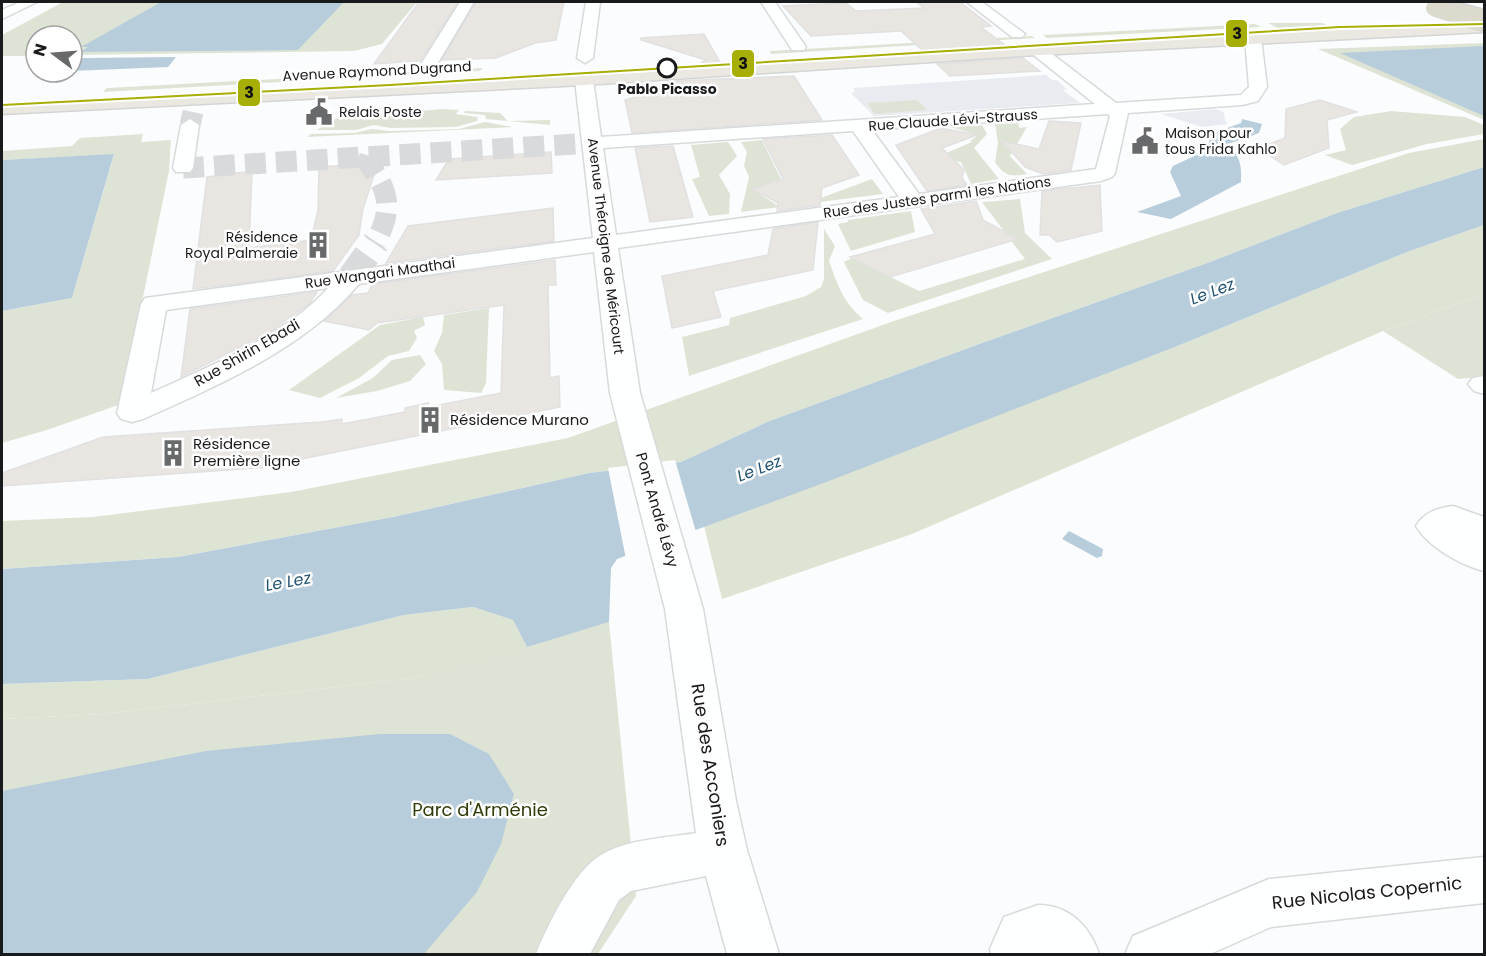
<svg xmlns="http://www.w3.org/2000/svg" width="1486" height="956" font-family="Poppins,sans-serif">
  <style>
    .built { fill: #e8ecf1 }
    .green { fill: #dee4d5 }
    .forest { fill: #dee4d4 }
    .water { fill: #b8cddc }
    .pier { fill: #fbfcfd }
    .building { fill: #e9e5e1; stroke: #e1e1e1; stroke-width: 1.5 }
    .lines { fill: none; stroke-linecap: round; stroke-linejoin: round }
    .minor-tunnel-far1 { stroke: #d9dadb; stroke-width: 21; stroke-dasharray: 21 10; stroke-linecap: butt }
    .minor-tunnel { stroke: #d9dadb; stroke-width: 27; stroke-dasharray: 27 14; stroke-linecap: butt }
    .minor-casing { stroke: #d8d9da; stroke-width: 3 }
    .major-casing { stroke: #d4d5d5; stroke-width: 3 }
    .highway-casing { stroke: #d4d5d5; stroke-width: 3 }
    .minor { fill: #feffff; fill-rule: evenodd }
    .major { fill: #ebe8e1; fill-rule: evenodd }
    .highway { fill: #dcd9cd; fill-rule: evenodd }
    .highway-bridge-casing { stroke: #d4d5d5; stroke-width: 17; stroke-linecap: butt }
    .highway-bridge { stroke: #dcd9cd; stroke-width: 16 }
    .tram-1-casing { stroke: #fff; stroke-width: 4 }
    .tram-1 { fill: #a7ae05; fill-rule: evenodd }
    .stop-dot { fill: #fff; stroke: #191a1b; stroke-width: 3 }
    .labels { text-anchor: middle; stroke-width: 5; stroke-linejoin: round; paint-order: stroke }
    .far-street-label { font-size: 14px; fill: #191a1b; stroke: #fff }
    .far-stop-label { font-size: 14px; font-weight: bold; fill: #191a1b; stroke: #fff }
    .far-poi-label { font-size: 14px; fill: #191a1b; stroke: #fff; text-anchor: start }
    .street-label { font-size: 15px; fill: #191a1b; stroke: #fff }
    .poi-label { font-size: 15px; fill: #191a1b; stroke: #fff; text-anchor: start }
    .water-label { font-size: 16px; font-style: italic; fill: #225272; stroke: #fff }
    .near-street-label { font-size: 18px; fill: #191a1b; stroke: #fff }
    .near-park-label { font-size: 18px; fill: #2f3c09; stroke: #fff }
    .line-badge { stroke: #fff; stroke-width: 2 }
    .pale-badge-label { font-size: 16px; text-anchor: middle; font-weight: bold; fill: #111 }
  </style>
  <rect width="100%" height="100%" fill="#fbfcfd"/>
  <g class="built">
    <path d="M1046,75l6,5h5l10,9 -4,1 17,13 -206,13 -23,-23 4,-1 -2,-4z"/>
    <path d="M1215,109l9,3 1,9 3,3 -26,3 -41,-13z"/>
  </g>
  <g class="green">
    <path d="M63,2h354l-35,42 -28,7 -282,4v-19h-36v20h-34v-21z"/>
    <path d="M1268,23h54l15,6 -48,5z"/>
    <path d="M1255,24l6,3 -214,11 -4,-3z"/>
    <path d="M1032,36l3,2 -264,16 -1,-3z"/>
    <path d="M1484,43v77l-166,-71z"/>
    <path d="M483,68l-3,3 -377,21 4,-4z"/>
    <path d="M917,100l10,10 -52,4 -8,-11z"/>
    <path d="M442,109l17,1 -3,4 22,3 -1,4 -21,6 -66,1 -16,-3 -18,5h-39l15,-11z"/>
    <path d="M465,111l35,2 8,8 42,-1v5l-64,-6 -1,-4 -21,-2z"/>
    <path d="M1391,111l74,6 19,8v9l-57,10 -75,21 -27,-10 21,-5 -6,-21 14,-12z"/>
    <path d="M485,122l28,5 -206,10 4,-3 43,-1 18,-4 17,2 70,-2z"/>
    <path d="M1018,123l1,5 8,-1 -17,29 17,18c-16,3 -23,2 -32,-12l3,-19 -3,-19z"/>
    <path d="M982,125l5,9 -13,14 25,31 -28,5 -10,-22 -14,-2 -3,-6 28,-12 -2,-1 8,-6 -28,-8z"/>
    <path d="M143,134l-2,8 30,-2 -2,31 -48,233 -74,26 -45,13v-132l70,-13 42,-143 -112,5v-9l70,-5 8,-8z"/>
    <path d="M762,140l19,39 -29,10 28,18 -39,5 8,-35 -5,-11 3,-14 -6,-10z"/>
    <path d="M728,142l9,14 -18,19 11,19 -1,20 -20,2 -17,-37 8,-2 -9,-32z"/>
    <path d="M872,179l11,15 -63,8 -2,-3z"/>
    <path d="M1020,199l5,34 27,26 -164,54 -25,-13 -19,-38 8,-4 67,33 106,-32 -43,-57z"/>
    <path d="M911,211l4,21 -64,19 -13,-27 10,-2v-2z"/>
    <path d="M824,229l11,17 -6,15c9,25 14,41 34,58l-174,57 -7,-39 47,-12 1,-7 76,-22 15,-9 3,-8z"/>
    <path d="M1484,294v83l-26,2 -75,-48z"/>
    <path d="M489,308l-3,75 -5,10 -37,-3 -2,-26 -8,-13 8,-18 2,-18z"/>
    <path d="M423,317l2,8 -11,6 3,7 -8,13 -21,5 -29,22 -39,20 -31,-8 91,-65z"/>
    <path d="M420,355l6,9 -16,17 -33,10 -41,7 37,-20 19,-18z"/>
    <path d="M609,622l27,274 -38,58h-596v-235l101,-5 311,-36z"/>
  </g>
  <g class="forest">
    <path d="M1484,139v28l-147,46 -127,49 -228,81 -215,79 -86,40 -92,11 -196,44 -215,40 -176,12v-48l91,-4 198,-25 277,-54 326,-117 515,-168z"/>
    <path d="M1484,225v69l-101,37 -471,203 -190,65 -18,-73 471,-179 232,-95z"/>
    <path d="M473,607l40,13 14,27 -113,31 -311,36 -101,5v-35l146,-5 256,-64z"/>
  </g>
  <g class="water">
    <path d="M161,2h183l-46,48 -217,2 7,-5h-7z"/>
    <path d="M1484,46v70l-144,-63z"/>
    <path d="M176,57l-8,10 -96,4v-5l11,-8z"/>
    <path d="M1242,119l20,5 -3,9 -31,11c12,13 14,21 13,38l-70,37 -34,-7 44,-16 -11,-24 3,-6 34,-16 4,-16 30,-11z"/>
    <path d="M114,154l-42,144 -70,13v-151z"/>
    <path d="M1484,167v58l-77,27 -232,95 -346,134 -212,78 -6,9 -2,54 -82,25 -14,-27 -40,-13 -69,8 -256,64 -146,5v-115l176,-12 215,-40 196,-44 92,-11 86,-40 215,-79 228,-81 127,-49z"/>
    <path d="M1069,531l34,18 -1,7 -5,2 -35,-19z"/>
    <path d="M380,734h70l39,20 25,40 -13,50 -24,48 -53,62h-422v-163l204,-40z"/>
  </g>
  <path class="pier" d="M675,460l21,72 -70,27 -18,-91z"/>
  <g class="building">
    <path d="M419,2h39l-38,59 -46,3z"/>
    <path d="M476,2h88l-8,38 -21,3 -39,15 -54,2z"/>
    <path d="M916,2h44l31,24 -10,1 24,18 -83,5 -21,-19 -90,5 -28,-30 63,-3 10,8 68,-3z"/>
    <path d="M704,34l17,30 -23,1 8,-5 -65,-20v-2z"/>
    <path d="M1023,58l17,13 -90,5 -13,-12z"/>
    <path d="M794,76l28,44 -190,13 -7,-33 33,-10 16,-9z"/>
    <path d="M1320,100l37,12 -30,8 2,28 -45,17 -26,-17 27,-10 1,-29z"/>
    <path d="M1049,121l32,2 -10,47 -28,4 -18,-7 -23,-26 37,8z"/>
    <path d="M941,128l36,7 -35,13 22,22 -2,8 5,7 -40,6 -31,-46z"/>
    <path d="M832,135l27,40 -37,13 -2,17 -43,6 1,-8 -26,-14 31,-10 -20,-40z"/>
    <path d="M673,146l20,71 -43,5 -15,-74z"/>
    <path d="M551,152l1,21 -116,7 13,-21z"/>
    <path d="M378,163l-15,46 -4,26 -26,36 -140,18 14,-112 45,-6 -3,77 62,-8 7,-30 1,-43z"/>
    <path d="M1100,185l2,46 -45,11 -8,-7h-9l2,-44z"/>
    <path d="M976,201l7,19 35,19 -128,38 -40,-20 85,-23 -14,-25z"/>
    <path d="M553,208l1,33 -168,22 22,-37z"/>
    <path d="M818,222l-5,48 -100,21 8,26 -49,11 -10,-52 106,-21 5,-26z"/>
    <path d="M555,260l1,25h-8l2,93 9,-2 1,31 -273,55 -1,4 -284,20v-13l101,-36 218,-15 21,-3v5l63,-12v-4l23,-5 1,4 72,-14 3,-88 -127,18 -8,7 -45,-9 28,-26 16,-2 5,-9z"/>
    <path d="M317,292l-7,11 -42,30 -87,44 9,-68z"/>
  </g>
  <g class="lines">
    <g class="minor-tunnel-far1">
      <path d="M190,125l3,-13"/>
      <path d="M370,156l-2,7c22,29 25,47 7,80"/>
      <path d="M183,168l410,-25"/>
    </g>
    <path class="minor-tunnel" d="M351,277l25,-35"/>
    <defs>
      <g id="minor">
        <path d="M20,2h17l-35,17v-9z"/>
        <path d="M460,2h14l-42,71h-12l-2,-4z"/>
        <path d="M586,2h14l-7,56 -8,5 -8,-5z"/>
        <path d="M761,2h14l31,45 -2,3h-12z"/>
        <path d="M967,2h15l43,32 -3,3h-10z"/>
        <path d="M1253,33l8,5 6,49 -9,14 -16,4 -114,8 -13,60 -3,4 -11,4 -483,67 22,145 63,216 33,192 11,49 32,104h-52l-21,-78 -75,15 -12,9 -29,54h-54c12,-30 38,-83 65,-99 26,-16 65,-17 95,-22l-31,-224 -55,-216 -16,-141 -235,32c-55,65 -140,101 -216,135l-11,3 -11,-3 -4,-6 24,-109 4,-6 448,-60 -18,-158 3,-4 6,-1 9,5 8,57 494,-33 -64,-51 -2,-3 8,-5 6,2 73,56 125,-8 8,-8 -4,-49zM1108,114l2,2 -14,53 -177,25 -47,-64zM853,131l46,66 -283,38 -13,-87zM328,288c-39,45 -123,81 -177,105l15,-83z"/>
        <path d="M190,119l9,6 -6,43 -3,4h-14l-3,-4 8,-43z"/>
        <path d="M1484,376v18l-10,-3 -6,-7 5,-6z"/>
        <path d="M1453,506l31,11v54c-23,-6 -56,-24 -68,-45 8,-14 22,-18 37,-20z"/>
        <path d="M1484,857v46l-213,24 -61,27h-85l8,-18 136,-57z"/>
        <path d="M1038,905c32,0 52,22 61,49h-108l-1,-5 14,-32z"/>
      </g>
      <path id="major" d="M1484,22v10l-464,24 -436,29 -582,29v-10l582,-29 436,-29z"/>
      <path id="highway" d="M1435,2h20l29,8v9l-47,-14z"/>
    </defs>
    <use href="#minor" class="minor-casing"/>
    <use href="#major" class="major-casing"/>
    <use href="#highway" class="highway-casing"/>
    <use href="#minor" class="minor"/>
    <use href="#major" class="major"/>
    <use href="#highway" class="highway"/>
    <defs>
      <path id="highway-bridge" d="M1434,8l50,16"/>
    </defs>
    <use href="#highway-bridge" class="highway-bridge-casing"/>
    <use href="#highway-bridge" class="highway-bridge"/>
    <defs>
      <path id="tram-1" d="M1484,23v2l-144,3 -950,58 -388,20v-2l388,-20 950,-58z"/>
    </defs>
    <use href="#tram-1" class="tram-1-casing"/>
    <use href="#tram-1" class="tram-1"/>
  </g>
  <defs>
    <symbol id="civic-bare" viewBox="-9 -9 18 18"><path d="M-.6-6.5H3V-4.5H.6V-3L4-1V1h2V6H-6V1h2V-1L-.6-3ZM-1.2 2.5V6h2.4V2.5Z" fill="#68696a" stroke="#fff" stroke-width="2.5" paint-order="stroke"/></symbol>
    <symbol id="building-bare" viewBox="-9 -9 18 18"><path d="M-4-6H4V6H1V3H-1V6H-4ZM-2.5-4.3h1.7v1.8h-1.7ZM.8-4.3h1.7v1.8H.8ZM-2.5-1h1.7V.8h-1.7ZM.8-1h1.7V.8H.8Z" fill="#68696a" stroke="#fff" stroke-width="2.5" paint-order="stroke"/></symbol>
  </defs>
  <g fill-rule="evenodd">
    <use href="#civic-bare" x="300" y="93" width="38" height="38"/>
    <use href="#civic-bare" x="1126" y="122" width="38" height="38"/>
    <use href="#building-bare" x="299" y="226" width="38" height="38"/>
    <use href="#building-bare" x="411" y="401" width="38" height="38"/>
    <use href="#building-bare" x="154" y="434" width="38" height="38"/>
  </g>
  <circle class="stop-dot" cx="667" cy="68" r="9"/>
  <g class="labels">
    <g class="far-street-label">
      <text transform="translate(377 71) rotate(-3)" y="5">Avenue Raymond Dugrand</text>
      <text transform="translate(953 120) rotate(-4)" y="5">Rue Claude Lévi-Strauss</text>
      <text transform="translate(937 197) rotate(-8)" y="5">Rue des Justes parmi les Nations</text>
      <text transform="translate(606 246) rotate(83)" y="5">Avenue Théroigne de Méricourt</text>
      <text transform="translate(380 273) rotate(-8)" y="5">Rue Wangari Maathai</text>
    </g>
    <g class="far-stop-label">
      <text x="667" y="94">Pablo Picasso</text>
    </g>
    <g class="far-poi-label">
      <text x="339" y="117">Relais Poste</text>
      <text x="1165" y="138">Maison pour<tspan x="1165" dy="16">tous Frida Kahlo</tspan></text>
      <text x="298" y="242" text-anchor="end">Résidence<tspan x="298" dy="16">Royal Palmeraie</tspan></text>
    </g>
    <g class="street-label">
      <text transform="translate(247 353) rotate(-30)" y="5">Rue Shirin Ebadi</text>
      <text transform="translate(657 510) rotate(74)" y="5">Pont André Lévy</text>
    </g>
    <g class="poi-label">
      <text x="450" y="425">Résidence Murano</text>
      <text x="193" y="449">Résidence<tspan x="193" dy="17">Première ligne</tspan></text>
    </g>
    <g class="water-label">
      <text transform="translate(1212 291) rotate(-21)" y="6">Le Lez</text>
      <text transform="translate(759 468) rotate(-21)" y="6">Le Lez</text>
      <text transform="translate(288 581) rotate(-10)" y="6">Le Lez</text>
    </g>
    <g class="near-street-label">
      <text transform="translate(710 765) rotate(81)" y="6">Rue des Acconiers</text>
      <text transform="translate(1367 893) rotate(-6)" y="6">Rue Nicolas Copernic</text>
    </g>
    <g class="near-park-label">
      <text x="480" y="816">Parc d'Arménie</text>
    </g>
  </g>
  <g class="line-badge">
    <rect x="1225" y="19" width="23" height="29" rx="6" fill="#a7ae05"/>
    <rect x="731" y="49" width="24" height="29" rx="6" fill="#a7ae05"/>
    <rect x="237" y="78" width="24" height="29" rx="6" fill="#a7ae05"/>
  </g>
  <g class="pale-badge-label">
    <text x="1237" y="39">3</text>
    <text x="743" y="69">3</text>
    <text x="249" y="98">3</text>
  </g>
  <rect width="1486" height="956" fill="none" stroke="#191a1b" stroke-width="6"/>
  <g transform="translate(54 54) rotate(286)"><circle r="28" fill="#ffffff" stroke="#a3a3a4" stroke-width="1.5"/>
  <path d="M0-4.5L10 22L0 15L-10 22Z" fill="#68696a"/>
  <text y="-9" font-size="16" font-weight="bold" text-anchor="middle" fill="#191a1b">N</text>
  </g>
</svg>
